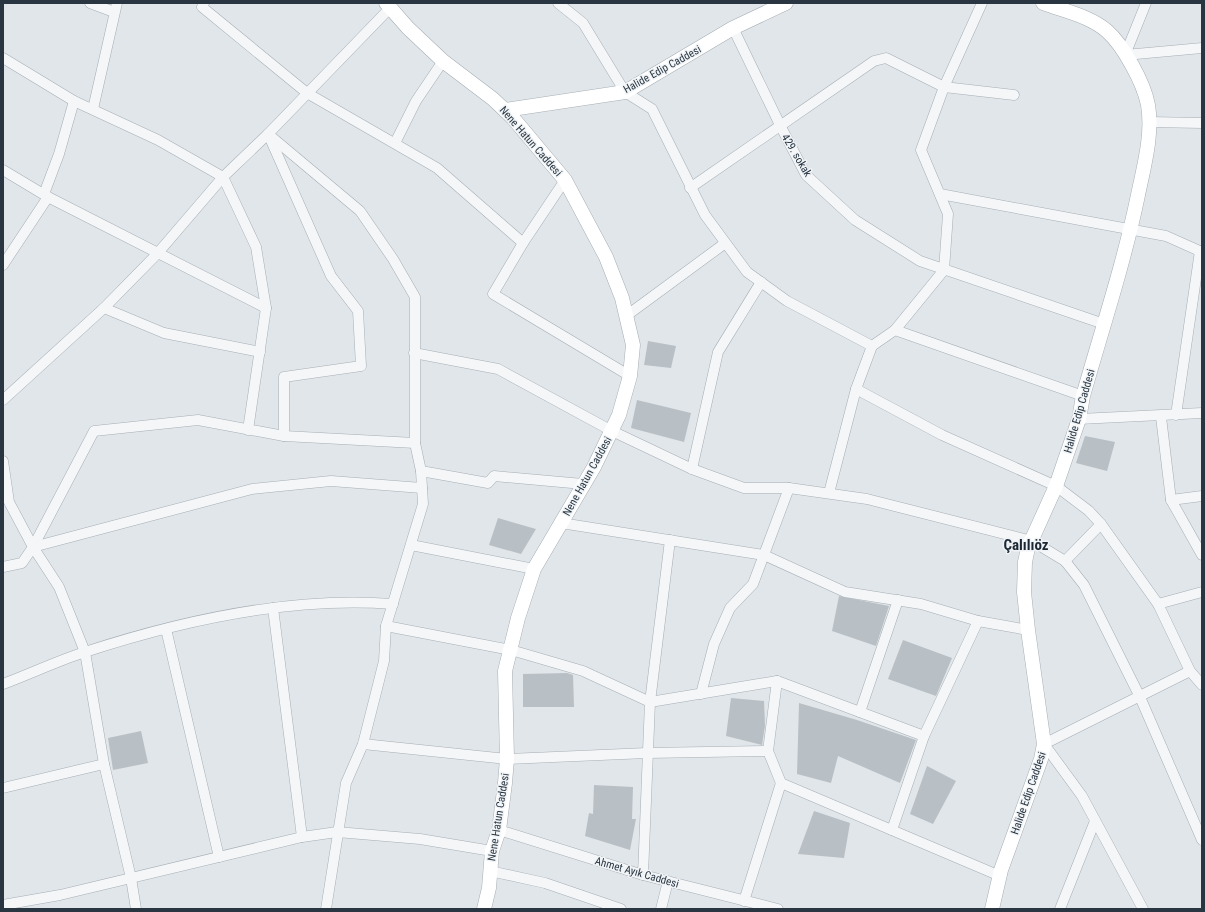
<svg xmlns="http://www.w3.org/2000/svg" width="1205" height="912" font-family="'Roboto Condensed',sans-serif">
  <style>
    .building { fill: #b8c0c6 }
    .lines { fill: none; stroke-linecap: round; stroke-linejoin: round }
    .street-casing { stroke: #a6aeb4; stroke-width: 11 }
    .secondary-casing { stroke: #a6aeb4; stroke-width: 15 }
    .street { stroke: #f4f6f8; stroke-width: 10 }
    .secondary { stroke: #fff; stroke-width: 14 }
    .labels { text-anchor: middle; stroke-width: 3; stroke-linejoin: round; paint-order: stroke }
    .street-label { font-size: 11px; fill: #293641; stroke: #f1f4f7 }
    .district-label { font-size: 15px; font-weight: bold; fill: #1b2732; stroke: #f1f4f7 }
  </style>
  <rect width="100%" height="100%" fill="#e1e6ea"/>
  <g class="building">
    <path d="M648,341l28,5 -5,22 -27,-3z"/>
    <path d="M637,400l54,13 -7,29 -53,-14z"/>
    <path d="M1085,436l30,6 -8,29 -31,-8z"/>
    <path d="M498,518l38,11 -15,25 -32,-9z"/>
    <path d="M839,596l50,10 -13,40 -44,-15z"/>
    <path d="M903,640l49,18 -16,38 -48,-17z"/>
    <path d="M567,673l6,2 1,32h-51v-33z"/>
    <path d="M731,698l33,3 1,25 -3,19 -36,-9z"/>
    <path d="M799,703l58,17 59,20 -16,43 -62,-27 -7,27 -34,-9z"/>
    <path d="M141,731l7,32 -35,7 -5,-32z"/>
    <path d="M927,766l29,15 -23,43 -23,-10z"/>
    <path d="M594,785l39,2 -1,32h4l-6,31 -45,-14 4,-23 4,1z"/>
    <path d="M814,811l36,12 -6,35 -46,-4z"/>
  </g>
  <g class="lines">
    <defs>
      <g id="street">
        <path d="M90,3l24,9"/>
        <path d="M204,3l-2,4 105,86 130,75 86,75"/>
        <path d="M558,3l25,20 42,69 27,17 53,106 42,57 40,29 85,45"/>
        <path d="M1146,3l-21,52 77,-7"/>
        <path d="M733,28l48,99 25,48 49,45 65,41 184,63"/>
        <path d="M3,58l71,43 84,39 65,37 33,70 10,61 -18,122"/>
        <path d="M93,109l24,-106"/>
        <path d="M1149,122l53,1"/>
        <path d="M268,134l92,77 33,48 22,38v146l6,28 2,33 -37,122 -2,35 -21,83 -17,39 -20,126"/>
        <path d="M269,136l62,140 27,35 3,55 -77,11v59"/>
        <path d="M395,143l21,-42 27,-40"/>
        <path d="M3,170l45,27 218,111"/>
        <path d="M565,180l-42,63 -30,51 137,82"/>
        <path d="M690,188l184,-127 12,-3 58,29 70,8"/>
        <path d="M44,194l15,-40 15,-53"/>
        <path d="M940,194l226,42 36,16"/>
        <path d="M3,265l45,-68"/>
        <path d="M104,308l60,25 96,19"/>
        <path d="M626,316l98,-72"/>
        <path d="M895,330l188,66"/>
        <path d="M414,353l84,16 114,62 80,38 52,19h45l78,11 165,42 33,20 36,-37"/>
        <path d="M856,389l86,46 114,51 33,25 12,13 57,80 32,67 12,14"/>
        <path d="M3,400l101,-92 53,-54 66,-77 45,-43 122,-126"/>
        <path d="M1176,415l24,-164"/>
        <path d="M1161,417l10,83 31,55"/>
        <path d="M1079,419l123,-6"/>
        <path d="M3,461l6,41 24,45 26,40 26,65 19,112 27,114 5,31"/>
        <path d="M692,469l26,-117 43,-70"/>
        <path d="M421,471l67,12 6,-7 89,8"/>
        <path d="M829,493l27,-104 16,-43 23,-16 49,-60 4,-56 -27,-64 23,-63 38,-84"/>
        <path d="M1171,500l31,-4"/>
        <path d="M561,523l203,32 81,37 76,12 57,17 50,9"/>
        <path d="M411,545l123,24"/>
        <path d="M33,547l219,-58 79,-8 91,7"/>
        <path d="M1065,561l19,24 56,112 62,143"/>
        <path d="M3,567l19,-4 11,-16 61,-116 104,-11 86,16 131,7"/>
        <path d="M1158,604l44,-12"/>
        <path d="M273,608l29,229"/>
        <path d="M386,626l125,24 72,21 67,31 127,-21 147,55"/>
        <path d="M166,629l53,228"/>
        <path d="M777,681l-9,70 13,32 219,93"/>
        <path d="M3,684c27,-10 54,-23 82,-32 98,-32 205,-56 308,-48"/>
        <path d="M701,694l13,-50 16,-36 23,-24 36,-96"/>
        <path d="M860,712l38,-112"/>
        <path d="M363,744l144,15 140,-6 121,-2"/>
        <path d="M3,788l101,-24"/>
        <path d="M499,830l144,45 135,34"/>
        <path d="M892,830l32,-94 54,-115"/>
        <path d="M490,871l55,12 76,26"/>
        <path d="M643,875l7,-173 20,-162"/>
        <path d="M744,901l37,-118"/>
        <path d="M3,905l57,-10 242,-58 35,-5 83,7 72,12"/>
        <path d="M661,909l7,-28"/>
        <path d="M1060,909l35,-88"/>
        <path d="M1143,909l-61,-113 -38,-52 146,-73"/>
      </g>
      <g id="secondary">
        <path d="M386,3l22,25 35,33 50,38 20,19 52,62 41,77 16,41 11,47 -3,31 -11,39 -25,52 -60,102 -16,49 -13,53 2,88 -2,24 -6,47 -7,21 -3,37 -5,21"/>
        <path d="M505,110l120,-18 108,-64 53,-25"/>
        <path d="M992,909l9,-39 40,-111 3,-15 -16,-114 -4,-38 1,-30 3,-14 28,-62 23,-67 4,-23c19,-67 41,-133 55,-201 6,-29 15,-61 10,-90 -4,-22 -25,-60 -41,-74 -17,-15 -43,-20 -64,-28"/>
      </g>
    </defs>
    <use href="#street" class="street-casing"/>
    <use href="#secondary" class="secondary-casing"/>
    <use href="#street" class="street"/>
    <use href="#secondary" class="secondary"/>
  </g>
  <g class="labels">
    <g class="street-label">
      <text transform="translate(662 69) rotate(-29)" y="4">Halide Edip Caddesi</text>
      <text transform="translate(531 141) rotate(49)" y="4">Nene Hatun Caddesi</text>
      <text transform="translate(797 155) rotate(59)" y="4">429. sokak</text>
      <text transform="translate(1079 411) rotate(-74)" y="4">Halide Edip Caddesi</text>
      <text transform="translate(587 476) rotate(-61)" y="4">Nene Hatun Caddesi</text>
      <text transform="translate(1028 793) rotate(-71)" y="4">Halide Edip Caddesi</text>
      <text transform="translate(498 817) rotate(-81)" y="4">Nene Hatun Caddesi</text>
      <text transform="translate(637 872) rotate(16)" y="4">Ahmet Ayık Caddesi</text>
    </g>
    <g class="district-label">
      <text x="1026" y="550">Çalılıöz</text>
    </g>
  </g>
  <rect width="1205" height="912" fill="none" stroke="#293641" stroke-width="8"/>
</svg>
